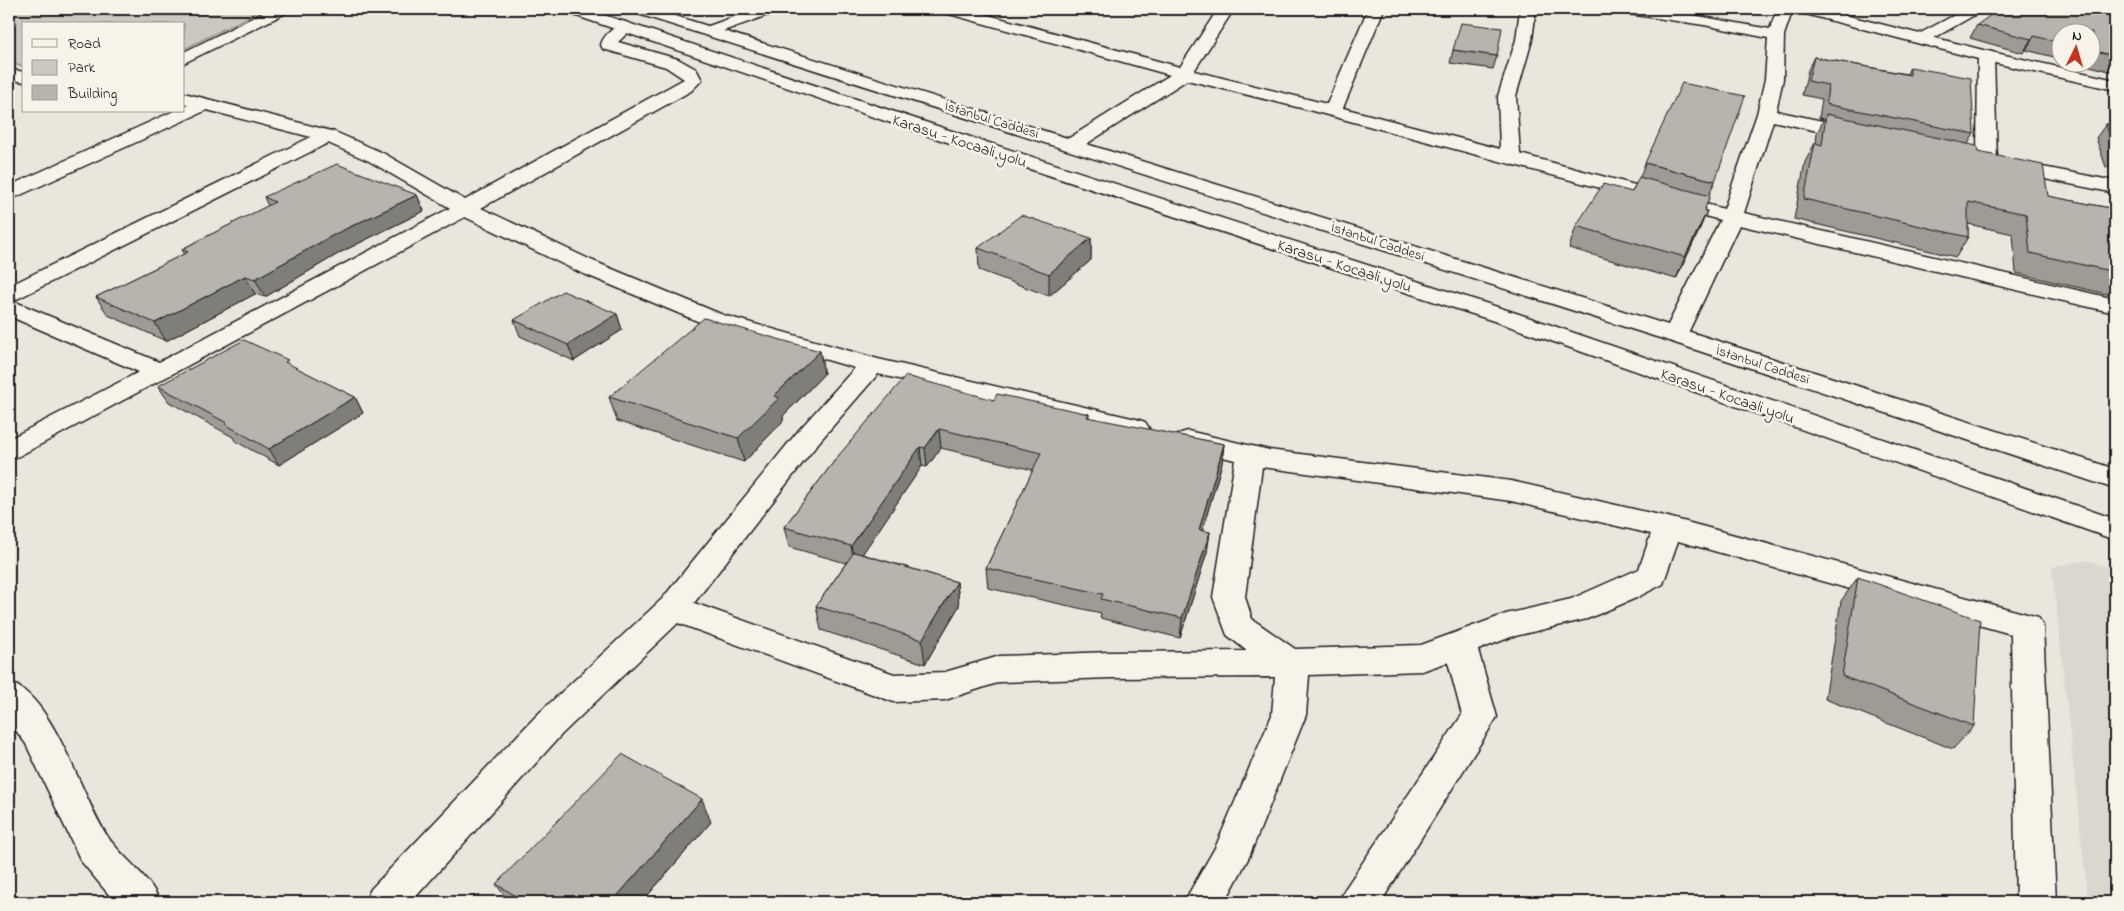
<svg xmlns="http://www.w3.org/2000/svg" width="2124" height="911" font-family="'Indie Flower',sans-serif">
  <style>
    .built { fill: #dad7ce }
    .green { fill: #ccc8c0; stroke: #74726e }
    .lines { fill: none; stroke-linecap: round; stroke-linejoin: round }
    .minor-casing { stroke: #1c1c1c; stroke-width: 3 }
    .secondary-casing { stroke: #1c1c1c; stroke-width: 3 }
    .trunk-casing { stroke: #1c1c1c; stroke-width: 3 }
    .minor { fill: #f7f3e8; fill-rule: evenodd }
    .secondary { fill: #f7f3e8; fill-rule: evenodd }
    .trunk { fill: #f7f3e8; fill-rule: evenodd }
    .wall { fill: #9d9b94; stroke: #1c1c1c }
    .shaded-wall { fill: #7f7e78; stroke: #1c1c1c }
    .building { fill: #b6b4ac; stroke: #1c1c1c }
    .labels { text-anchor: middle; stroke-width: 5; stroke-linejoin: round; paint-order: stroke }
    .far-street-label { font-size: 14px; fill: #1c1c1c; stroke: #f7f3e8 }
    .street-label { font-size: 16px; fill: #1c1c1c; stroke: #f7f3e8 }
  </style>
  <rect width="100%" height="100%" fill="#eae6dc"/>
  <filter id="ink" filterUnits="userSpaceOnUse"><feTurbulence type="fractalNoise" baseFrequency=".02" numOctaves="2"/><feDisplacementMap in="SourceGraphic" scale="10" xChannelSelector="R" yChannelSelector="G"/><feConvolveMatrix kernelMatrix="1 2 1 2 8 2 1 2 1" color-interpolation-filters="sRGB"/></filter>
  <g filter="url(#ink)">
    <path class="built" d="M2087,560l28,10v332h-27l-36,-335z"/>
    <path class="green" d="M9,9h254l-79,40v-25h-160v42l-15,-2z"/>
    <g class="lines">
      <defs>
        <g id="minor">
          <path d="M270,9h20l-2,3 -104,51v-11z"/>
          <path d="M756,9h22l-2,3 -61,22 -6,2 -8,-5 2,-3z"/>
          <path d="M940,9h26l214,58 38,-58h16l-40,62 133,33 41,-95h16l-41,99 157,41 -2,-53 18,-56 4,-31h16l-4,31 -16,56 4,58 204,55 33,-95 8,-35 3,-41 -64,-13 -75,-11 -8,-5h38l111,20 7,-20h16l-9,26 -1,44 -7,32 88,19 2,4 -2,4 -7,2 -84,-19 -29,92 371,86v14l-376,-88 -52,110 -3,5 -9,2 -9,-2 -3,-5 57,-115 -415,-111 -118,-29 -107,68h-14l-3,-4 3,-4 104,-65 -228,-63z"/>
          <path d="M1966,9h19l-58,33 -6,2 -8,-5 2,-3z"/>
          <path d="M626,22l8,5 -16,15 60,17 18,10 6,11 -11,11 -210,117 112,53 130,54 155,44 258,60 9,3 4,6 -4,6 -9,3 -258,-63 -59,68 -125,161 200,71 51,-2 55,-16 110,-4 137,-1 -20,-16 -14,-38 22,-137 -57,-14 -4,-6 4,-6 10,-3 81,19 242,31 157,36 370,100 5,9 13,276h-40l-5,-268 -333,-93 -15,43 -27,14 -49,21 -76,18 -33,13 19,67 -116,185h-42l6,-13 117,-174 -14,-53 -26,9 -113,4 -3,40 -57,142 -24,45h-41l32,-56 56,-131 3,-38 -165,1 -110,4 -55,18 -51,2 -216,-79 -116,111 -151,168h-46l6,-13 167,-175 124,-115 137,-169 56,-62 -148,-43 -130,-54 -112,-54 -446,239 -10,3v-20l130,-67 -130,-56v-30l302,-149 -104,-27 -191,87 -7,2v-13l165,-75h10v-4l4,-2 -4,-2v-10l151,39 48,21 82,47 219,-121 -18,-12 -63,-18 -2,-4c2,-10 15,-20 25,-23zM328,143l41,18 81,47 -291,154 -146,-61zM1262,467l249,34 140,33 -12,35 -68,30 -65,15 -85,31 -126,4 -43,-30 -7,-22z"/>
          <path d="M1986,51l6,1 2,4 3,106 -3,4h-14l-3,-4 1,-106 2,-4z"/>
          <path d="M9,69l15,3v10l-15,-3z"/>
          <path d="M2007,160l108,21v12l-115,-23 -3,-4 3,-4z"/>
          <path d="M9,682c46,16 72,116 99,155 16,23 42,39 52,65h-45l-34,-41 -55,-117 -17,-23z"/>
        </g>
        <path id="secondary" d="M1796,9h25l166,42 128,29v10l-129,-29 -188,-49z"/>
        <g id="trunk">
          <path d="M563,9h23l369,123 564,182 596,205v21l-612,-216 -562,-184 -376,-128z"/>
          <path d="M630,9h23l1031,321 431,139v20l-449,-149 -1034,-328z"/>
        </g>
      </defs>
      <use href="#minor" class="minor-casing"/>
      <use href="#secondary" class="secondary-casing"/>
      <use href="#trunk" class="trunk-casing"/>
      <use href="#minor" class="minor"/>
      <use href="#secondary" class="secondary"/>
      <use href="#trunk" class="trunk"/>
    </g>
    <g class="wall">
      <path d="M2115,9v57h-2l-4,5 -34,-9h17v-30h-30v27l-36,-9 -3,3 -53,-15 7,-13z"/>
      <path d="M1453,50l44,6 -4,13 -43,-6z"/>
      <path d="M1814,57l93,17 3,-7 64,67 -6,10 10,8 70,44 67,13v87l-99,-23 -3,-39 -45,-10v13l-12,20 -162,-38 11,-57 10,-19 1,1 1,-11 7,-14 -5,-1 3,-19 -20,-4 6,-25z"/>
      <path d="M2106,124l9,1v43l-9,-1 -10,-29z"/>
      <path d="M1645,163l70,18 -6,14 -5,16h3l-9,22 -22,46 -107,-31 7,-22 56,-34 8,-15z"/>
      <path d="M417,195l7,16 -81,40 -78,46 -10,-3 -89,47 -58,-26 -12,-18 88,-43 -2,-5 86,-43 -4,-9z"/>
      <path d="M1091,238v22l-42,36 -70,-26 -1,-22z"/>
      <path d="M617,314l5,16 -48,31 -54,-25 -6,-16z"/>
      <path d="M820,351l4,23 -41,42v5l-39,41 -127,-41 -8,-24z"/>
      <path d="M290,365l65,32 8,16 -84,52 -44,-24 -2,-4 -64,-35 -11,-16z"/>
      <path d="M994,400l95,14v4l135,26 -2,19 -20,68 8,1 -3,20 -27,86 -80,-20 1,-5 -113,-25 -2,-20 47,-98 -92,-22 -14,19 -5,-1 -60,88 95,28 2,24 -34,58 -104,-34 -5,-24 30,-43 -57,-16 -5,-20 55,-72z"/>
      <path d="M1858,577l116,149 -21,23 -128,-50 16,-98z"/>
      <path d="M711,822l-69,80h-133l-13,-18z"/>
    </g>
    <g class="shaded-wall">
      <path d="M2034,36l-8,14 -3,3 8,-14z"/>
      <path d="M417,195l7,16 -81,40 -78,46 -10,-18 80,-45z"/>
      <path d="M1707,211l-9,22 -22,46 9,-22z"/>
      <path d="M1091,238v22l-42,36v-22z"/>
      <path d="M245,276l10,18 -89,47 -11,-18z"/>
      <path d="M617,314l5,16 -48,31 -6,-16z"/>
      <path d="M820,351l4,23 -41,42v5l-39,41 -6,-24 36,-42z"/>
      <path d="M355,397l8,16 -84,52 -10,-16z"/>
      <path d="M939,429l2,19 -14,19 -2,-19z"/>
      <path d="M1224,444l-2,19 -25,86 2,-19z"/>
      <path d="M920,447l2,19 -67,99 -4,-19z"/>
      <path d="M1210,532l-3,20 -27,86 2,-20z"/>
      <path d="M957,582l2,24 -34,58 -3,-24z"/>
      <path d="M702,799l9,23 -69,80h-30z"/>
    </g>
    <g class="building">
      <path d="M1999,9h116v47l-23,-6v-18h-30v11l-28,-7 -3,3 -54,-14z"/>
      <path d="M1461,23l41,5 -5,28 -44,-6z"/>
      <path d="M1814,57l96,18v-8l61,11 3,56 -148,-30 2,-19 -20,-4z"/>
      <path d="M1682,83l63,13 -30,85 -70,-18z"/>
      <path d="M1826,114l151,32 1,6 65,13 5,31 67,13v63l-85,-19 -4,-39 -58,-12v35l-164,-38 11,-56 7,2z"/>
      <path d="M2106,124l9,1v27z"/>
      <path d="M337,164l80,31 -82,39 -80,45 -10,-3 -90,47 -59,-26 92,-45 -6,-3 93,-47 -11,-5z"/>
      <path d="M1639,177l71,19 -6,15h3l-22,46 -109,-31 27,-42 29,8z"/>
      <path d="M1021,215l70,23 -42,36 -71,-26z"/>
      <path d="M563,291l54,23 -49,31 -54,-25z"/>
      <path d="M704,318l116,33 -46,45 5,2 -41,40 -129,-41z"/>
      <path d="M244,340l44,20 -3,2 70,35 -86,52 -44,-25 2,-1 -69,-37z"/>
      <path d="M906,376l88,24 3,-6 92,20 -2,3 137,27 -25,86 11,2 -28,86 -81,-19 2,-5 -117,-26 55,-115 -102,-24 -14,19 -5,-1 -69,99 -67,-19 55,-72z"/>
      <path d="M854,552l103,30 -35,58 -106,-34z"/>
      <path d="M1858,577l122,43 -6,106 -132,-50z"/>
      <path d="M622,754l80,45 -90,103h-86l-30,-18z"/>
    </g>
  </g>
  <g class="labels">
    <g class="far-street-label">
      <text transform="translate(992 119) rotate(17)" y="5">İstanbul Caddesi</text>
      <text transform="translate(1378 241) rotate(18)" y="5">İstanbul Caddesi</text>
      <text transform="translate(1763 364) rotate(18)" y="5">İstanbul Caddesi</text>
    </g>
    <g class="street-label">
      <text transform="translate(960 140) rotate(18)" y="6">Karasu - Kocaali yolu</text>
      <text transform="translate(1345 265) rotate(18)" y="6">Karasu - Kocaali yolu</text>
      <text transform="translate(1728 395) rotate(19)" y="6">Karasu - Kocaali yolu</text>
    </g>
  </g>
  <rect width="2124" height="911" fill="none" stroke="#f7f3e8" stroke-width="30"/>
  <rect x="15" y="15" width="2094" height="881" fill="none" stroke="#1c1c1c" stroke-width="2" filter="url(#ink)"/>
  <rect x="22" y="22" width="162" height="90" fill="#f7f3e8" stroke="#9f9d96"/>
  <rect x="32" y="39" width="25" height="8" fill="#f7f3e8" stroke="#9f9d96"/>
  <text x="68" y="48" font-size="15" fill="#1c1c1c">Road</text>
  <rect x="32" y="60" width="25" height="15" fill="#ccc8c0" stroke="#9f9d96"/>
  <text x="68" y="72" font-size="15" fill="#1c1c1c">Park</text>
  <rect x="32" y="85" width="25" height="15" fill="#b6b4ac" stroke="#9f9d96"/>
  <text x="68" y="98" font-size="15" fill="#1c1c1c">Building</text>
  <g transform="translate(2076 48) rotate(5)"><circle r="24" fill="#f7f3e8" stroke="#9f9d96"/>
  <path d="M0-4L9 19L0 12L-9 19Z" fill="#c8321e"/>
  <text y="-8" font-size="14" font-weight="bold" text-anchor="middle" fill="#1c1c1c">N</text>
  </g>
</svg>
